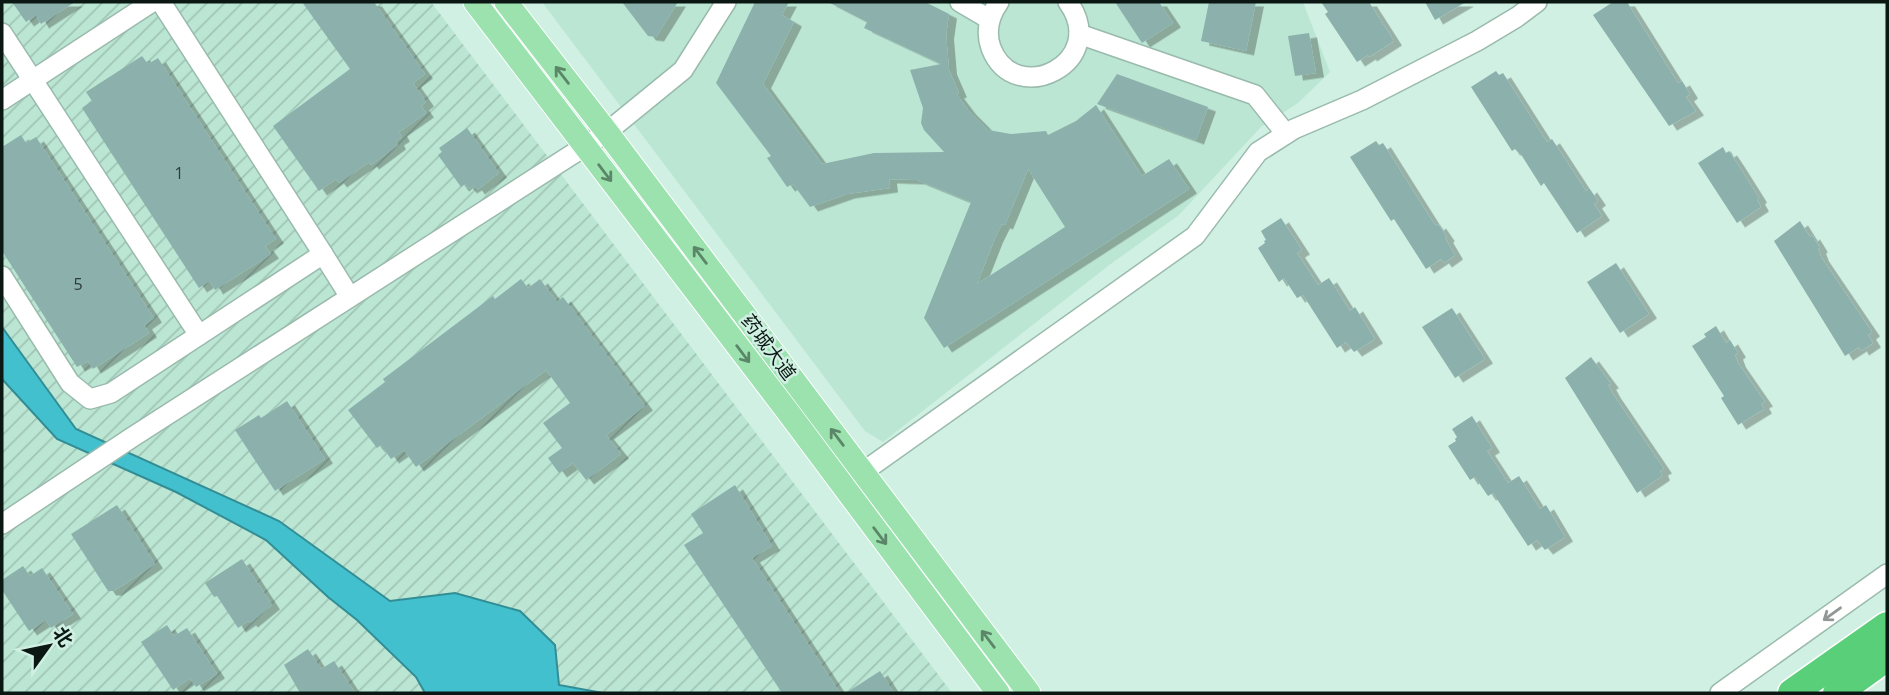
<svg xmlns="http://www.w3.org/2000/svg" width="1889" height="695" font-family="'Open Sans','Noto Sans SC',sans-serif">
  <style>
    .built { fill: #bce6d4 }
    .industrial { fill: url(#industrial-furrows) }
    .water { fill: #42c0cd; stroke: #328d95; stroke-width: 2 }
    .building { fill: #8cb0ac; fill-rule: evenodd; filter: url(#shadow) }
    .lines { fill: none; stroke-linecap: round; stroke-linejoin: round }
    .minor-casing { stroke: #99baac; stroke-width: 22 }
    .major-casing { stroke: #fff; stroke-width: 25 }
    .highway-casing { stroke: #fff; stroke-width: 31 }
    .minor { stroke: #fff; stroke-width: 19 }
    .major { stroke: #9ce2af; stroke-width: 23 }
    .highway { stroke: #5acf7a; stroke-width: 28 }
    .oneway { stroke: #5b8768 }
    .oneway2 { stroke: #919794 }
    .labels { text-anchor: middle; stroke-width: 5; stroke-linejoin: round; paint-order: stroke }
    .number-label { font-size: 16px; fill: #2b3d38 }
    .street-label { font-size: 19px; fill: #0b1712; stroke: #cff0e2 }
  </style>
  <defs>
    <pattern id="industrial-furrows" width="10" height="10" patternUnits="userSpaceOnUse" patternTransform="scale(1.75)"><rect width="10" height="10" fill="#bce6d4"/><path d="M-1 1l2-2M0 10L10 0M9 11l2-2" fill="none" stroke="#a0c5b5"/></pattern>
    <filter id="shadow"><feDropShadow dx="8" dy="4.5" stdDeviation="0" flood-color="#0004"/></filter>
  </defs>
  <rect width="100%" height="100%" fill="#cff0e2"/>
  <path class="built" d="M542,2h761l27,70 -32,31 -37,24 -82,88 -71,51 -225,176 -18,-11z"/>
  <path class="industrial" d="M2,2h429l521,691h-950z"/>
  <path class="water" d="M2,327l74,102 203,92 111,80 65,-8 65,18 35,34 4,40 44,8h-178l-9,-16 -59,-57 -29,-23 -62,-57 -90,-48 -119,-53 -55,-60z"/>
  <g class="building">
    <path d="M12,2h63l-34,22 -5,-9 -10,7z"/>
    <path d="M302,2h72l51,72 -12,9 13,19 -5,4 5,7 -27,19 3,5 -6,4 2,4 -27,20 -2,-3 -30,21 -3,-4 -17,12 -46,-65 77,-57z"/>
    <path d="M622,2h56l-22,35 -8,-1z"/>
    <path d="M755,2h34l-7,13 12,7 -31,62 59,80 52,-11 70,-1 -20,-22 -3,-7 2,-15 -13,-38 31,-6 -77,-36 3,-6 -39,-20h97l24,12 -3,21 3,35 10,23 -3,1 12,16 20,20 23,4 35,-3 2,4 28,-14 20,-16 46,71 27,-17 20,30 -245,159 -20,-30 47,-116 -54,-22 -28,-1 1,9 -43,6 -37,13 -17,-23 -6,3 -20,-29 4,-2 -55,-73zM1028,169l37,58 -88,57 18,-46 7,-14 3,1z"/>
    <path d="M1115,2h44l14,21 -31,20z"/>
    <path d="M1209,2h47l-10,49 -45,-10z"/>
    <path d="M1321,2h48l25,39 -25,16 -1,-2 -11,7 -32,-48 3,-2z"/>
    <path d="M1425,2h41l-31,18z"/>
    <path d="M1613,2h14l51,81 4,-2 8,13 -4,3 10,14 -27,15 -76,-111z"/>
    <path d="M1309,33l7,40 -21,3 -7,-40z"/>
    <path d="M142,56l6,8 10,-6 118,181 -11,7 6,8 -56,36 -5,-9 -11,7 -117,-180 10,-7 -6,-9z"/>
    <path d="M1496,71l3,4 4,-2 44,69 5,-3 34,52 3,-3 9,13 -4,3 8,12 -25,17 -33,-50 -3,3 -19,-30 -7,-7 -3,2 -41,-64z"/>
    <path d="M1117,74l91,33 -12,33 -99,-36z"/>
    <path d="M467,128l32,45 -22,17 -3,-4 -5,3 -4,-5 -4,3 -23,-32 4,-3 -3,-4z"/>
    <path d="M21,135l5,8 10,-6 118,181 -10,7 5,8 -56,36 -5,-8 -11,6 -75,-116v-104z"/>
    <path d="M1376,141l3,4 4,-2 48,76 5,7 2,-2 9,13 -2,1 10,17 -11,8 -3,-4 -15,10 -32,-50 -3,2 -41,-64z"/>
    <path d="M1723,147l3,6 3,-2 8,12 22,35 -2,2 4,7 -24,16 -39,-60z"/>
    <path d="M1281,218l21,32 -5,3 21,32 11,-7 21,33 5,-4 20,32 -21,13 -8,-10 -9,6 -34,-53 -6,3 -13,-20 -5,4 -21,-34 7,-5 -1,-2 2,-1 -5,-9z"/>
    <path d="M1800,221l10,16 2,-2 8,13 -2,1 3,8 51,75 -4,3 5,8 -12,8 -2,-4 -14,9 -71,-115z"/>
    <path d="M1616,263l33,51 -29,19 -33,-51z"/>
    <path d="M521,279l7,9 12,-9 17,23 6,-5 82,109 -39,29 15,19 -35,26 -13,-17 -14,10 -11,-15 14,-10 -19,-25 27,-20 -24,-33 -130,97 -12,-17 -13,9 -10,-14 -4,3 -29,-38 37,-28 -2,-3 110,-83 2,3z"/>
    <path d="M1452,308l33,51 -30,19 -33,-51z"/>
    <path d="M1716,326l10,17 4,-3 8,13 -3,2 3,8 27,39 -4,2 3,5 -26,16 -17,-27 3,-2 -32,-50 14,-9 -2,-3z"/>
    <path d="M1591,357l20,27 -3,1 5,9 51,75 -4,2 2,5 -25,17 -72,-115z"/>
    <path d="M287,401l38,58 -50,32 -40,-61 24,-15 2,3z"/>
    <path d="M1472,416l20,32 -5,3 21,32 11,-7 21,33 6,-4 19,32 -20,13 -8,-10 -9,6 -35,-53 -5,3 -13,-19 -5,3 -22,-34 8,-5 -1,-2 2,-2 -5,-8z"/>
    <path d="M735,485l37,61 -20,12 88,135h-58l-98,-148 19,-12 -12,-19z"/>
    <path d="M117,505l38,59 -41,27h-6l-37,-57z"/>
    <path d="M242,559l30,46 -22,18 -2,-2 -10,7 -21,-32 -3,1 -9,-14z"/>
    <path d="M23,566l7,10 12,-8 31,46 -22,14 -5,-8 -17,11 -27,-41v-10z"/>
    <path d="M167,625l7,11 13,-8 30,46 -21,13 -6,-9 -17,12 -32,-48z"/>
    <path d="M308,649l13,20 13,-8 21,32h-55l-16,-28z"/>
    <path d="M880,671l14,22h-48z"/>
  </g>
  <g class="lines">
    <defs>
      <g id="minor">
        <path d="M161,2l162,252"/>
        <path d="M960,2l29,17"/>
        <path d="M999,2c-10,14 -14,29 -8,46 24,62 120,14 77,-46"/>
        <path d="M2,33l197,302"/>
        <path d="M1079,34l176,61 31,39"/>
        <path d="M2,100l150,-98"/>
        <path d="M2,276l68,107 20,16 21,-6 212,-139 27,43"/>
        <path d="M863,472l332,-236 63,-84 36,-23 68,-29 115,-59 40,-24 20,-15"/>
        <path d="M2,524l129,-86 476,-306 76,-62 43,-68"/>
        <path d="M1720,693l167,-119"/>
      </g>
      <g id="major">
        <path d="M475,2l313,410 210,281"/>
        <path d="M506,2l101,130 422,561"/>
      </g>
      <g id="highway">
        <path d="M1792,693l95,-67"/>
        <path d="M1837,693l50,-36"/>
      </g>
    </defs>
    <use href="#minor" class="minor-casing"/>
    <use href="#major" class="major-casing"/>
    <use href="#highway" class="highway-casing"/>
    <use href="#minor" class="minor"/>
    <use href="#major" class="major"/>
    <use href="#highway" class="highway"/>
  </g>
  <defs><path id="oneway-shaft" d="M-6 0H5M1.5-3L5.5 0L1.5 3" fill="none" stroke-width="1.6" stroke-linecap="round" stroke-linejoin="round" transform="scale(1.75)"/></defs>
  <g class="oneway">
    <use href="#oneway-shaft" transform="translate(562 75) rotate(-128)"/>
    <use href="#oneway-shaft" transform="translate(605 173) rotate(53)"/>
    <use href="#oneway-shaft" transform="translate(700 255) rotate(-127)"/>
    <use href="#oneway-shaft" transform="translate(743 354) rotate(53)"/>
    <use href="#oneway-shaft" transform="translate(837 437) rotate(-127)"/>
    <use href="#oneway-shaft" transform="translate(880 536) rotate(53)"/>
    <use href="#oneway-shaft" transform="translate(988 639) rotate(-127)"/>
  </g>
  <use class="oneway2" href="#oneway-shaft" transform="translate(1832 614) rotate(144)"/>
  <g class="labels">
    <g class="number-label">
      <text x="179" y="179">1</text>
      <text x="78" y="290">5</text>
    </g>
    <g class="street-label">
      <text transform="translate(769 347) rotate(53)" y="7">药城大道</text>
    </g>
  </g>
  <rect width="1889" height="695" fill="none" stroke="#0b1712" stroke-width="7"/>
  <g transform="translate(49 646) rotate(57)" stroke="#cff0e2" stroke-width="5" paint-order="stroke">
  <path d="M0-5L12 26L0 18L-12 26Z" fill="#0b1712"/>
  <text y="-10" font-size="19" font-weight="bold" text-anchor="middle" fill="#0b1712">北</text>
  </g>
</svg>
